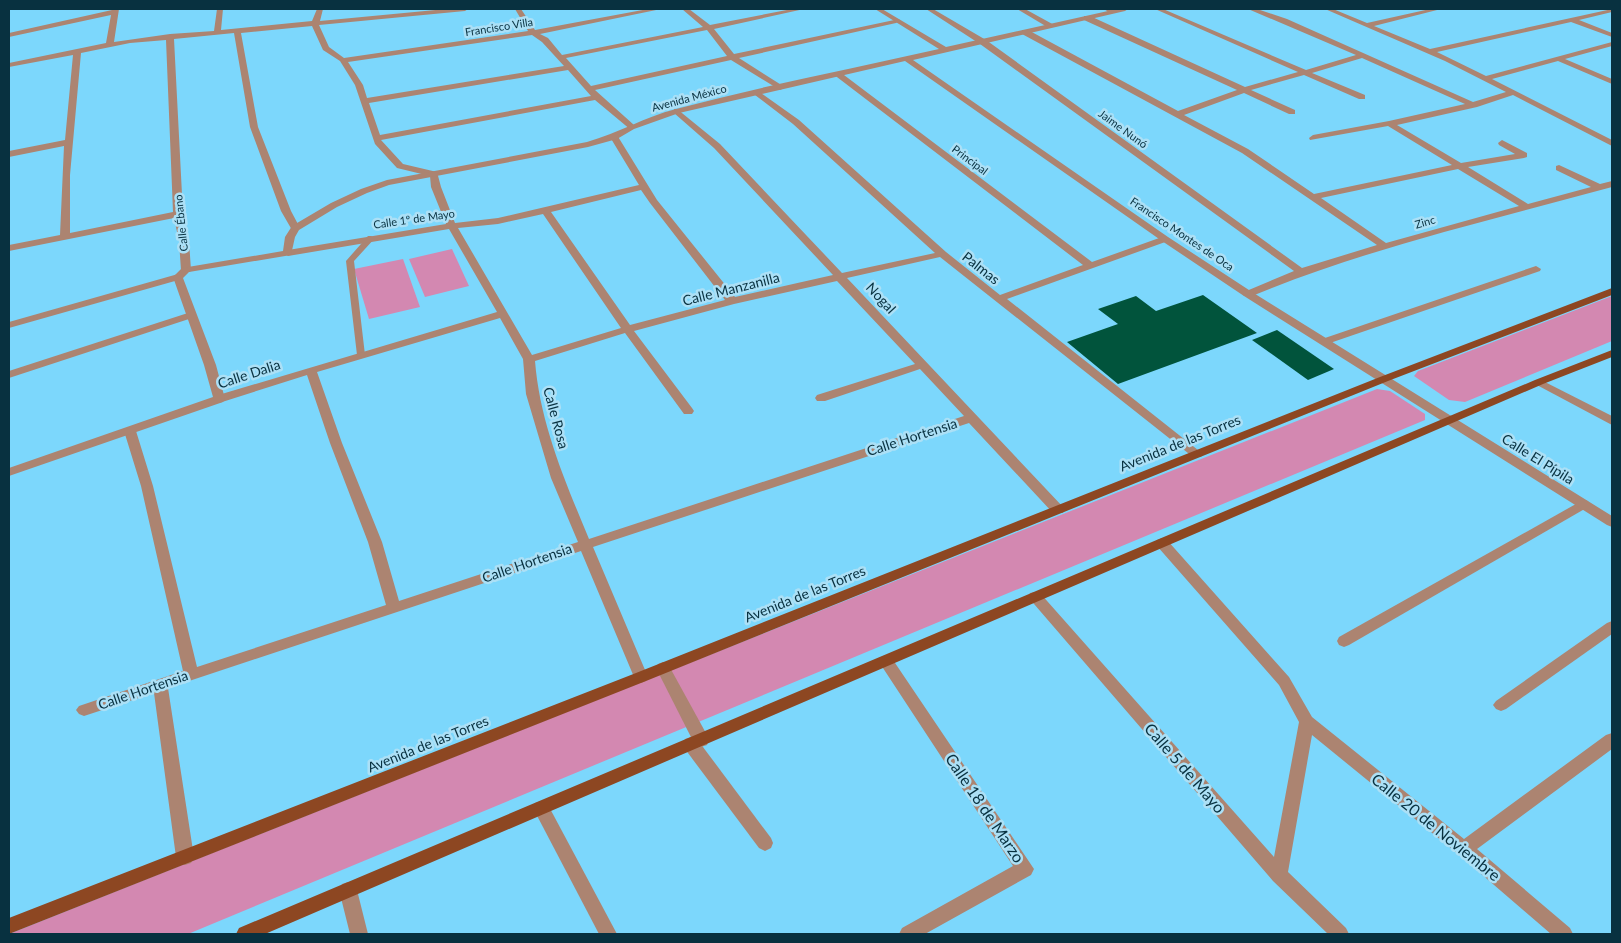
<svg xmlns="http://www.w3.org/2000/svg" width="1621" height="943" font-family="Lato,sans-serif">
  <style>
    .green { fill: #d388b1 }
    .building { fill: #01543c }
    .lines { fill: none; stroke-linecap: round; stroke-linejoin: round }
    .service { fill: #ac8471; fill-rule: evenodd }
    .pedestrian { fill: #ac8471; fill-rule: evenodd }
    .minor { fill: #ac8471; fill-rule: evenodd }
    .tertiary { fill: #ac8471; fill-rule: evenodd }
    .primary { fill: #8d4722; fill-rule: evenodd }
    .labels { text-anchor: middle; stroke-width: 5; stroke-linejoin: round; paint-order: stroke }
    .far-street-label { font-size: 11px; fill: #083140; stroke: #ace0f6 }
    .street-label { font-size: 14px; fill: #083140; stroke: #ace0f6 }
    .near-street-label { font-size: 16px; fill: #083140; stroke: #ace0f6 }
  </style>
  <rect width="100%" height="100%" fill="#7cd7fc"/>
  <g class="green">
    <path d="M452,249l17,37 -44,11 -16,-38z"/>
    <path d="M403,259l17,48 -51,12 -15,-50z"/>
    <path d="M1612,296v45l-147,61 -16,-2 -35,-24 4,-5z"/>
    <path d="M1377,389l13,2 35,23v6l-1237,514h-179z"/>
  </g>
  <g class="building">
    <path d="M1203,295l54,38 -139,51 -51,-42 51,-18 -20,-15 38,-13 20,15z"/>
    <path d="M1277,330l57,39 -26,11 -56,-40z"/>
  </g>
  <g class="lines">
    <path class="service" d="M368,236h3l4,2 -21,23 11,94 -4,3 -4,-3 -11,-94z"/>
    <path class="pedestrian" d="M663,662l5,2 39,71 2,5 -2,5 -6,2 -6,-2 -39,-77 2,-4z"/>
    <g class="minor">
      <path d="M113,9h6l-5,33 56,-8 44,-3 3,-22h6l-2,21 91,-9 5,-12h6l-3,12 126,-12h22l-3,2 -146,14 10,22 15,11 184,-27 -13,-22h6l14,21 113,-21h13l-121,25 8,4 14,17 141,-28 -21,-18h7l21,16 82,-16h12l-90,20 20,25 165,-35 1,2 -4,2 -157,35 44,28 1,2 -4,2 -49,-30 -136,30 39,35 1,2 -4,3 -36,-30 -214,40 22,24 34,8 4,15 14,36 43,-5 141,-33 -29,-48 7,-2 40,65 78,97 98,-22 -119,-127 -40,-35v-4h3l43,35 122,129 93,-20 -142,-129 -38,-29 -1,-2 4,-2 41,29 147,132 54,43 83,-30 -250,-191 7,-2 252,190 70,-25h6v4l-161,58 196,155 -2,3h-8l-253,-200 -93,21 216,229 1,3 -1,3h-10l-84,-90 -376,124 55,130 -2,4 -5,2 -5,-2 -2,-4 -53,-126 -413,137 26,169 -3,6 -6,2 -6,-2 -3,-6 -22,-164 -70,23 -5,-2 -3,-4 3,-4 104,-35 -42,-185 -17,-55 6,-4 6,4 17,55 44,181 189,-62 -18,-63 -38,-99 -23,-68 -88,28 -6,-4 2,-3 282,-84 -48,-83 -161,27 -5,-3 5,-3 158,-26 -15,-37 -1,-11 -33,-8 -22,-24 -20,-59 -15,-24 -17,-11 -11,-24 -71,7 17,94 33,84 9,17 -2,2h-6l-11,-19 -31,-84 -16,-94 -60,6 9,175 6,27 2,29 -1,2h-8l-1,-2 -2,-29 -5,-23 -165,33v-6l51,-10 4,-89 -55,11v-6l56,-11 8,-85 -64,12v-4l97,-20 5,-28 -102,22v-4l103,-23zM707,30l20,26 -136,30 -25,-28zM532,35l10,7 22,24 -197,32 -4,-13 -15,-23zM166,40l7,172 -103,21v-58l11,-122 49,-10zM568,70l23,26 -211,39 -11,-32zM641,190l9,13 75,97 -95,25 -79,-113zM543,214l78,114 -89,27 -74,-127 40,-4zM837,281l78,83 -98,31 -2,3 2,3h8l95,-32 44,47 -375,123c-24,-58 -49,-115 -54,-178l90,-28 59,81h8l2,-3 -2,-3 -58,-77 100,-27zM500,318l23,41 3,35 25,84 27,64 -179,59 -17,-59 -40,-99 -25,-71z"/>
      <path d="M926,9h7l53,31 316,228 75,-23 -135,-92 -220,-119v-4h6l150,81 59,-21 -153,-70v-4h6l155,71 53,-15 -143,-63h8l143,61 50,-15 -108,-46h9l30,10 186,83 33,-10 -61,-31 -120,-52h8l34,14 63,-14h11l-67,17 56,23 182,-40v3l-33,8 33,13v4l-41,-15 -134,30 49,24 126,-34v4l-47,13 47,20v5l-54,-23 -66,18 120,61v6l-99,-51 -36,12 -80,18 64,38 54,-9 -16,-9 -1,-2 4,-3 25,13v4l-3,1 -56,9 60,37 63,-17 -35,-17v-4l3,-1 41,19 12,-3v6c-121,33 -244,61 -360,109h-8l-1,-2 1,-2 50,-21 -314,-227zM1362,58l103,46 -76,17 -76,14 -4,3 1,2 78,-14 64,39 -138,29 -66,-45 -64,-34 60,-22 45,21h6v-4l-44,-20 53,-15 55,24h6v-4l-53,-22zM1458,169l61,37 -133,37 -65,-45z"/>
      <path d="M1017,9h8l31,17 -7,2z"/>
      <path d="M1104,9h8l4,3 -6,1z"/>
      <path d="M1536,266l5,3 -1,2 -210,72h-8l-1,-2 1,-2z"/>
      <path d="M178,274l5,3 -1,2 -173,49v-6z"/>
      <path d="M191,312l4,1 1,2 -1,2 -186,61v-7z"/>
      <path d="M1539,379l73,37v9l-77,-41 -2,-2z"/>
      <path d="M1583,500l5,1 1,3 -1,3 -239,138 -5,2 -5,-2 -2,-4 2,-4z"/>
      <path d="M1162,538l5,2 122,137 23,40 152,122 142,-104 6,-2v16l-135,100 93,79 3,6h-22l-93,-80 -146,-119 -24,137 58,56 3,6h-21l-55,-53 -245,-284 2,-4 5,-1 5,1 234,264 25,-135 -20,-37 -122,-139 -2,-3 2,-3z"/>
      <path d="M1612,621v13l-106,75 -5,2 -5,-2 -3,-4 3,-4 111,-78z"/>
      <path d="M886,655l5,2 143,212 -3,6 -106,59h-26l3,-6 111,-62 -132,-201 -2,-4 2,-4z"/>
      <path d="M691,737l6,2 74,99 2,5 -2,5 -6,3 -6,-3 -74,-99 -2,-5 2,-5z"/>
      <path d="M541,801l6,2 70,131h-18l-66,-126 2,-5z"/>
      <path d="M348,882l6,2 3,6 11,44h-18l-11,-44 3,-6z"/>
    </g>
    <path class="tertiary" d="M875,9h7l64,38 171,-38h11l-3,2 -212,49 255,177 84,55 360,224v11l-5,-2 -363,-229 -82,-55 -257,-180 -226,52 -45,16 -17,10 -29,8 -199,38 -22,8 -30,14 -38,23 -4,7 -4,18 -102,17 -6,6 33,87 9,34 -2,3 -214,74v-8l204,-71 -9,-32 -31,-88 9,-9 101,-17 2,-14 7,-11 39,-23 30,-14 26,-9 200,-38c31,-9 58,-25 89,-33 86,-23 175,-40 263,-60z"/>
    <g class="primary">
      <path d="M1612,288v7l-224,86 -742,300 -637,253v-16l627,-245 744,-296z"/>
      <path d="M1612,350v7l-69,27 -1278,550h-29l3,-6 1296,-548z"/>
    </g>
  </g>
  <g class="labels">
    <g class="far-street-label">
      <text transform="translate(499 27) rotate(-9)" y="4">Francisco Villa</text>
      <text transform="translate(689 98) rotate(-15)" y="4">Avenida México</text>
      <text transform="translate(1123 129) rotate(36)" y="4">Jaime Nunó</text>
      <text transform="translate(970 160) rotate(37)" y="4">Principal</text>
      <text transform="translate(414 219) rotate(-8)" y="4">Calle 1º de Mayo</text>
      <text transform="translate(1425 222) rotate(-16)" y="4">Zinc</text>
      <text transform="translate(181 223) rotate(-96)" y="4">Calle Ébano</text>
      <text transform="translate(1182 234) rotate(34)" y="4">Francisco Montes de Oca</text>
    </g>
    <g class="street-label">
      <text transform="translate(981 268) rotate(38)" y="5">Palmas</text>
      <text transform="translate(731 289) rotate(-14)" y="5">Calle Manzanilla</text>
      <text transform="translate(881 298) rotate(47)" y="5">Nogal</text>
      <text transform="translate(249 374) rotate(-18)" y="5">Calle Dalia</text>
      <text transform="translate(556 418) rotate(75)" y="5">Calle Rosa</text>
      <text transform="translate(912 437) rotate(-18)" y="5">Calle Hortensia</text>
      <text transform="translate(1180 443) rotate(-22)" y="5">Avenida de las Torres</text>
      <text transform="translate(1538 459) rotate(32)" y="5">Calle El Pípila</text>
      <text transform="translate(527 563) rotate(-19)" y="5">Calle Hortensia</text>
      <text transform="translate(805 594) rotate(-22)" y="5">Avenida de las Torres</text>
      <text transform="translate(143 690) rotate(-19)" y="5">Calle Hortensia</text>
      <text transform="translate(428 744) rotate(-22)" y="5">Avenida de las Torres</text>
    </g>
    <g class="near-street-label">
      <text transform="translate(1185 768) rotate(49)" y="6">Calle 5 de Mayo</text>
      <text transform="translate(985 808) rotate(56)" y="6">Calle 18 de Marzo</text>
      <text transform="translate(1436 827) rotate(39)" y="6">Calle 20 de Noviembre</text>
    </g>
  </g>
  <rect width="1621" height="943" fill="none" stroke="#083140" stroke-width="20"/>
</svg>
